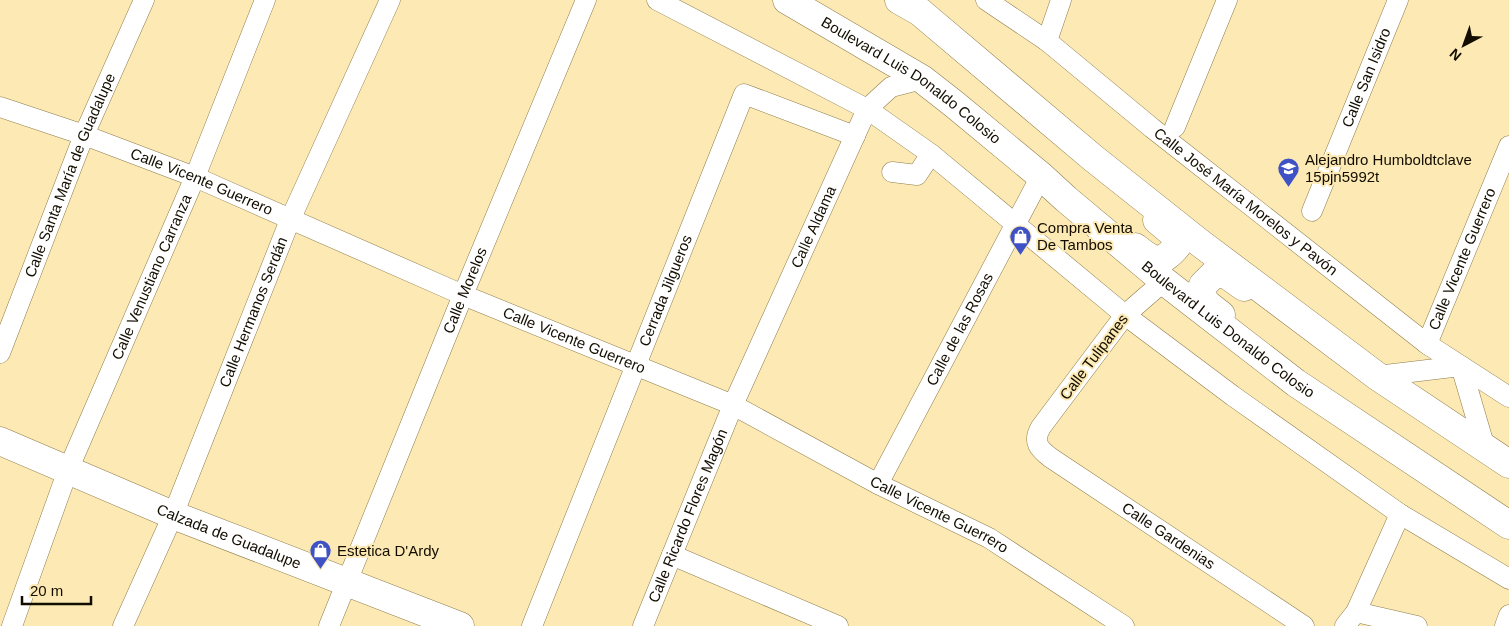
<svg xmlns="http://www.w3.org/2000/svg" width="1509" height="626" font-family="Arial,sans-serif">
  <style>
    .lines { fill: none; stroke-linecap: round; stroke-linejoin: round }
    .street-casing { stroke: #8e7d4b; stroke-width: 21 }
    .secondary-casing { stroke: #8e7d4b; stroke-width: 29 }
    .highway-casing { stroke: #8e7d4b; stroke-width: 29 }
    .street { stroke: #fff; stroke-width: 20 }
    .secondary { stroke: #fff; stroke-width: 28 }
    .highway { stroke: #fff; stroke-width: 28 }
    .labels { text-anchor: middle; stroke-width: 4; stroke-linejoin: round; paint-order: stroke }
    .street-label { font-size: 15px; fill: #130d00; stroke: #fce9b4 }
    .poi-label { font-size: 15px; fill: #130d00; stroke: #fce9b4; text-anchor: start }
  </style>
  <rect width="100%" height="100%" fill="#fce9b4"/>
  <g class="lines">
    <defs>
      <g id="street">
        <path d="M657,0l210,109 64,45 194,161 108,81 167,118 109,65"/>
        <path id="s1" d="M986,0l61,41 105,87 275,216 82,53"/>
        <path d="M1047,41l14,-41"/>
        <path id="s2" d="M0,107l84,28 111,42 268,118 270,110 145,79 111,54 135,88"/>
        <path d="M1175,127l52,-127"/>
        <path d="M892,172l25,3 14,-21"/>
        <path id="s3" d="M1312,211l86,-211"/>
        <path id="s4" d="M1164,281l-39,34 -84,112c-9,15 -2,22 10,31l253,168"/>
        <path id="s5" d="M1427,344l82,-198"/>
        <path id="s6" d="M0,353l84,-218 60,-135"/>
        <path d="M1377,376l84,-10 24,82"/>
        <path id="s7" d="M878,484l163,-308"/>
        <path d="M672,555l166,71"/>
        <path d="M1356,612l61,14"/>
        <path id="s8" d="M12,626l56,-156 127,-293 70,-177"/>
        <path id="s9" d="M123,626l50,-111 117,-295 100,-220"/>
        <path id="s10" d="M329,626l134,-331 123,-295"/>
        <path id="s11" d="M532,626l212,-532 111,42"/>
        <path id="s12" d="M643,626l90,-221 134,-296 24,-22 31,-8"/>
        <path d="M1345,626l11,-14 44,-98"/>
        <path d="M1505,626l4,-11"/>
      </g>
      <g id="secondary">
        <path id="s13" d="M0,441l173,74 287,111"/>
      </g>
      <g id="highway">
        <path id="s14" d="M787,0l135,79 32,25 87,72 25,23 98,82 132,102 213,142"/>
        <path d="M899,0l21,12 173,146 107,85 177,133 132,88"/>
        <path d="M1135,247c18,14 25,20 42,-1l-1,-10 -19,-16"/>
        <path d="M1221,315l-14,-11 -7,-10 3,-9 12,-12 12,2 17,12"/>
      </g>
    </defs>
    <use href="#street" class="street-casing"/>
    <use href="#secondary" class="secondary-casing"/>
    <use href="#highway" class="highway-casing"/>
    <use href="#street" class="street"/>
    <use href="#secondary" class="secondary"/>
    <use href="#highway" class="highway"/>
  </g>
  <defs>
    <symbol id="school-pin" viewBox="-11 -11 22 30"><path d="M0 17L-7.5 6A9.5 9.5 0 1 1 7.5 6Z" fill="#3e52c5" stroke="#fce9b4"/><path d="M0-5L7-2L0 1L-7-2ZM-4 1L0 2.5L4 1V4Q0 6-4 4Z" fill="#fff"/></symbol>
    <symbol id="shop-pin" viewBox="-11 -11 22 30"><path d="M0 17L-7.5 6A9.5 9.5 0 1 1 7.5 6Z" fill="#3e52c5" stroke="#fce9b4"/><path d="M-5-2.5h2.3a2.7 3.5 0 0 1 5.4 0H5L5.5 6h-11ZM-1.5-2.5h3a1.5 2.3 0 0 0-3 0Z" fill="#fff"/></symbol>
  </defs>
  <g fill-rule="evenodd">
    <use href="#school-pin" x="1276" y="156" width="25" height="34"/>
    <use href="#shop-pin" x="1008" y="224" width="25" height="34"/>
    <use href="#shop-pin" x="308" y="538" width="25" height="34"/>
  </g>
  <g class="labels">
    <g class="street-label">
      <text dy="5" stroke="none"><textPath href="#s3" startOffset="144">Calle San Isidro</textPath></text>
      <text dy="5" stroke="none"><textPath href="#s14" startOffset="148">Boulevard Luis Donaldo Colosio</textPath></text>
      <text dy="5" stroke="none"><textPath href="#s6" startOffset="191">Calle Santa María de Guadalupe</textPath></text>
      <text dy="5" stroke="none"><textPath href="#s2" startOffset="215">Calle Vicente Guerrero</textPath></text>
      <text dy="5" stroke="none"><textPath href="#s1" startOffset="329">Calle José María Morelos y Pavón</textPath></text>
      <text dy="5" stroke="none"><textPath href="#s12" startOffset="434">Calle Aldama</textPath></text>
      <text dy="5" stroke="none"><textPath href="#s5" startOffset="92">Calle Vicente Guerrero</textPath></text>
      <text dy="5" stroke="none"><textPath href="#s8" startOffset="376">Calle Venustiano Carranza</textPath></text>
      <text dy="5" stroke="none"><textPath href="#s10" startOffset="362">Calle Morelos</textPath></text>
      <text dy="5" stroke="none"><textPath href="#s11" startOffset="361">Cerrada Jilgueros</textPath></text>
      <text dy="5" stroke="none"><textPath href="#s9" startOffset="340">Calle Hermanos Serdán</textPath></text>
      <text dy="5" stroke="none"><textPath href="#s14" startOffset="552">Boulevard Luis Donaldo Colosio</textPath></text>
      <text dy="5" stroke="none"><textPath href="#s7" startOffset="175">Calle de las Rosas</textPath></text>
      <text dy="5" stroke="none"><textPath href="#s2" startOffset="620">Calle Vicente Guerrero</textPath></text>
      <text transform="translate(1094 357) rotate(-53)" y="5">Calle Tulipanes</text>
      <text dy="5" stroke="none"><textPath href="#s12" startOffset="119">Calle Ricardo Flores Magón</textPath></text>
      <text dy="5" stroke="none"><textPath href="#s2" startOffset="1025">Calle Vicente Guerrero</textPath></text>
      <text dy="5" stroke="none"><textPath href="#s13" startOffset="248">Calzada de Guadalupe</textPath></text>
      <text dy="5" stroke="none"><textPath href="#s4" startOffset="370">Calle Gardenias</textPath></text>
    </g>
    <g class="poi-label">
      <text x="1305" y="165">Alejandro Humboldtclave<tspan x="1305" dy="17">15pjn5992t</tspan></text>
      <text x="1037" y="233">Compra Venta<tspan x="1037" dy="17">De Tambos</tspan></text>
      <text x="337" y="556">Estetica D'Ardy</text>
    </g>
  </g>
  <g transform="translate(1464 45) rotate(221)" stroke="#fce9b4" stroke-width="4" paint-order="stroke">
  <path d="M0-4L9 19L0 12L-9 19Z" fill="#130d00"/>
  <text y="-8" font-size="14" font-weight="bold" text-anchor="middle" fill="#130d00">N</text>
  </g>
  <path d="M22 596v8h69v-8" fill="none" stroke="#130d00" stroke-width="2.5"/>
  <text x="30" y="596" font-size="15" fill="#130d00" stroke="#fce9b4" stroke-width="4" paint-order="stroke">20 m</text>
</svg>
